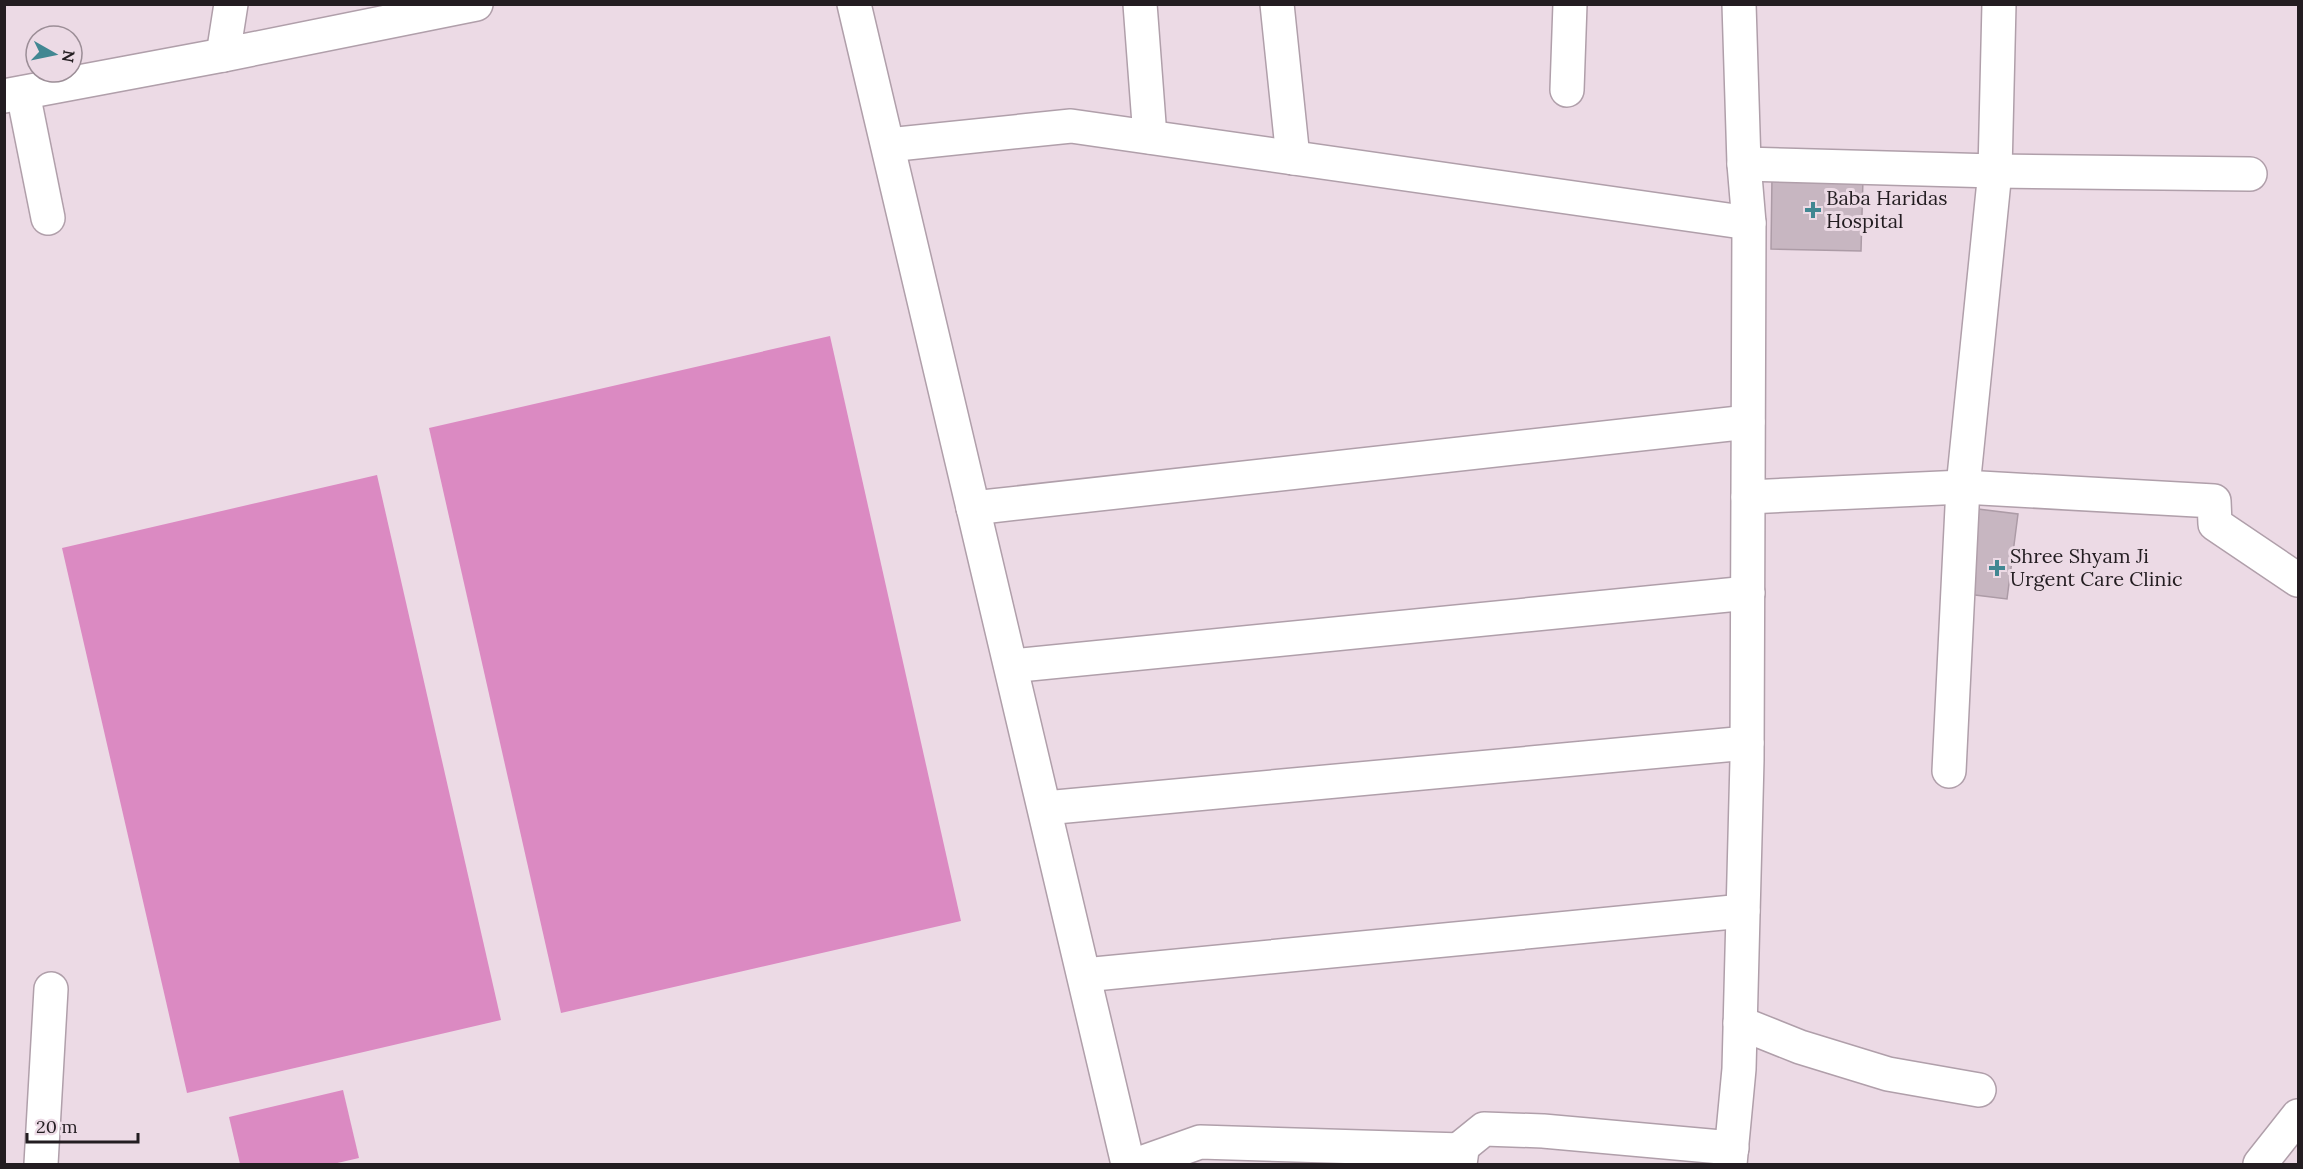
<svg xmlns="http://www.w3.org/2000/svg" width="2303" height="1169" font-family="Lora,serif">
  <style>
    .water { fill: #db8ac2 }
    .building { fill: #c7b6c1; stroke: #ac9ba6; stroke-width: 1.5 }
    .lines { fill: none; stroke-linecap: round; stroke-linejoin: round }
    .minor-casing { stroke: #b09faa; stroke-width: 36 }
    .major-casing { stroke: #b09faa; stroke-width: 36 }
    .minor { stroke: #fff; stroke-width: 33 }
    .major { stroke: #fff; stroke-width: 33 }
    .poi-dot { fill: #418792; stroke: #ecdae5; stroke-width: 2 }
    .labels { text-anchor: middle; stroke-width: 6; stroke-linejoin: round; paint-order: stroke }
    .poi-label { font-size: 20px; fill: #231d21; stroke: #ecdae5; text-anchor: start }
  </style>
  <rect width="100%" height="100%" fill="#ecdae5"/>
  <g class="water">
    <path d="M830,336l131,585 -400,92 -132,-585z"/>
    <path d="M377,475l124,545 -314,73 -125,-545z"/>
    <path d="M343,1090l16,68 -26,6h-93l-11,-47z"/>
  </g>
  <g class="building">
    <path d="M1772,176l91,2 -2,73 -90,-2z"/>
    <path d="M1970,508l48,6 -11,85 -48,-6z"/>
  </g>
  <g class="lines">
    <defs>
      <g id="minor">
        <path d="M231,4l-8,51 253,-51"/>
        <path d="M1140,4l10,133"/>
        <path d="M1277,4l16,154"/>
        <path d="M1567,90l3,-86"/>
        <path d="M23,93l25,125"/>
        <path d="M4,96l219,-41"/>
        <path d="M888,145l183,-19 678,97"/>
        <path d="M1744,164l251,7 255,3"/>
        <path d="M1748,497l215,-10 251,14 1,23 83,56"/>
        <path d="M973,508l775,-86"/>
        <path d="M1011,666l737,-73"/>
        <path d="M1949,771l14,-284 32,-316 4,-167"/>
        <path d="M1045,808l702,-65"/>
        <path d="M1084,975l659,-64"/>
        <path d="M1740,1023l60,24 88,27 91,16"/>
        <path d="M1458,1150l26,-21 59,2 189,17"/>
        <path d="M41,1164l10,-175"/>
        <path d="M1138,1164l62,-22 262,8 -2,14"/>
        <path d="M1730,1164l9,-95 8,-309 2,-537 -5,-59 -5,-160"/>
        <path d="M2260,1164l38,-48"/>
      </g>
      <path id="major" d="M854,4l274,1160"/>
    </defs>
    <use href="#minor" class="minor-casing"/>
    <use href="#major" class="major-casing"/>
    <use href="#minor" class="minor"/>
    <use href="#major" class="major"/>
  </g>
  <g class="poi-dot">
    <path d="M1810 201h6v6h6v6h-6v6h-6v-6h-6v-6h6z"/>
    <path d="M1994 559h6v6h6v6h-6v6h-6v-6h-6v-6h6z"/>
  </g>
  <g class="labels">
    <g class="poi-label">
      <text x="1826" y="205">Baba Haridas<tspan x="1826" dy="23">Hospital</tspan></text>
      <text x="2010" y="563">Shree Shyam Ji<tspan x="2010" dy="23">Urgent Care Clinic</tspan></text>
    </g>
  </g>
  <rect width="2303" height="1169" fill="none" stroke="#231d21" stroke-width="12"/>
  <g transform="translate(54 54) rotate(99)"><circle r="28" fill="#ecdae5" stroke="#9c8e97" stroke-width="1.5"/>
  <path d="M0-4.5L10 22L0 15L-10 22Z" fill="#418792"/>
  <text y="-9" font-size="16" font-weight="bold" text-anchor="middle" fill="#231d21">N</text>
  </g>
  <path d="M27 1133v9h111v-9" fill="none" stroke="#231d21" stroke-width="3"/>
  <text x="36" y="1133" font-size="18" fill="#231d21" stroke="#ecdae5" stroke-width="4.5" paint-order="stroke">20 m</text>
</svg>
